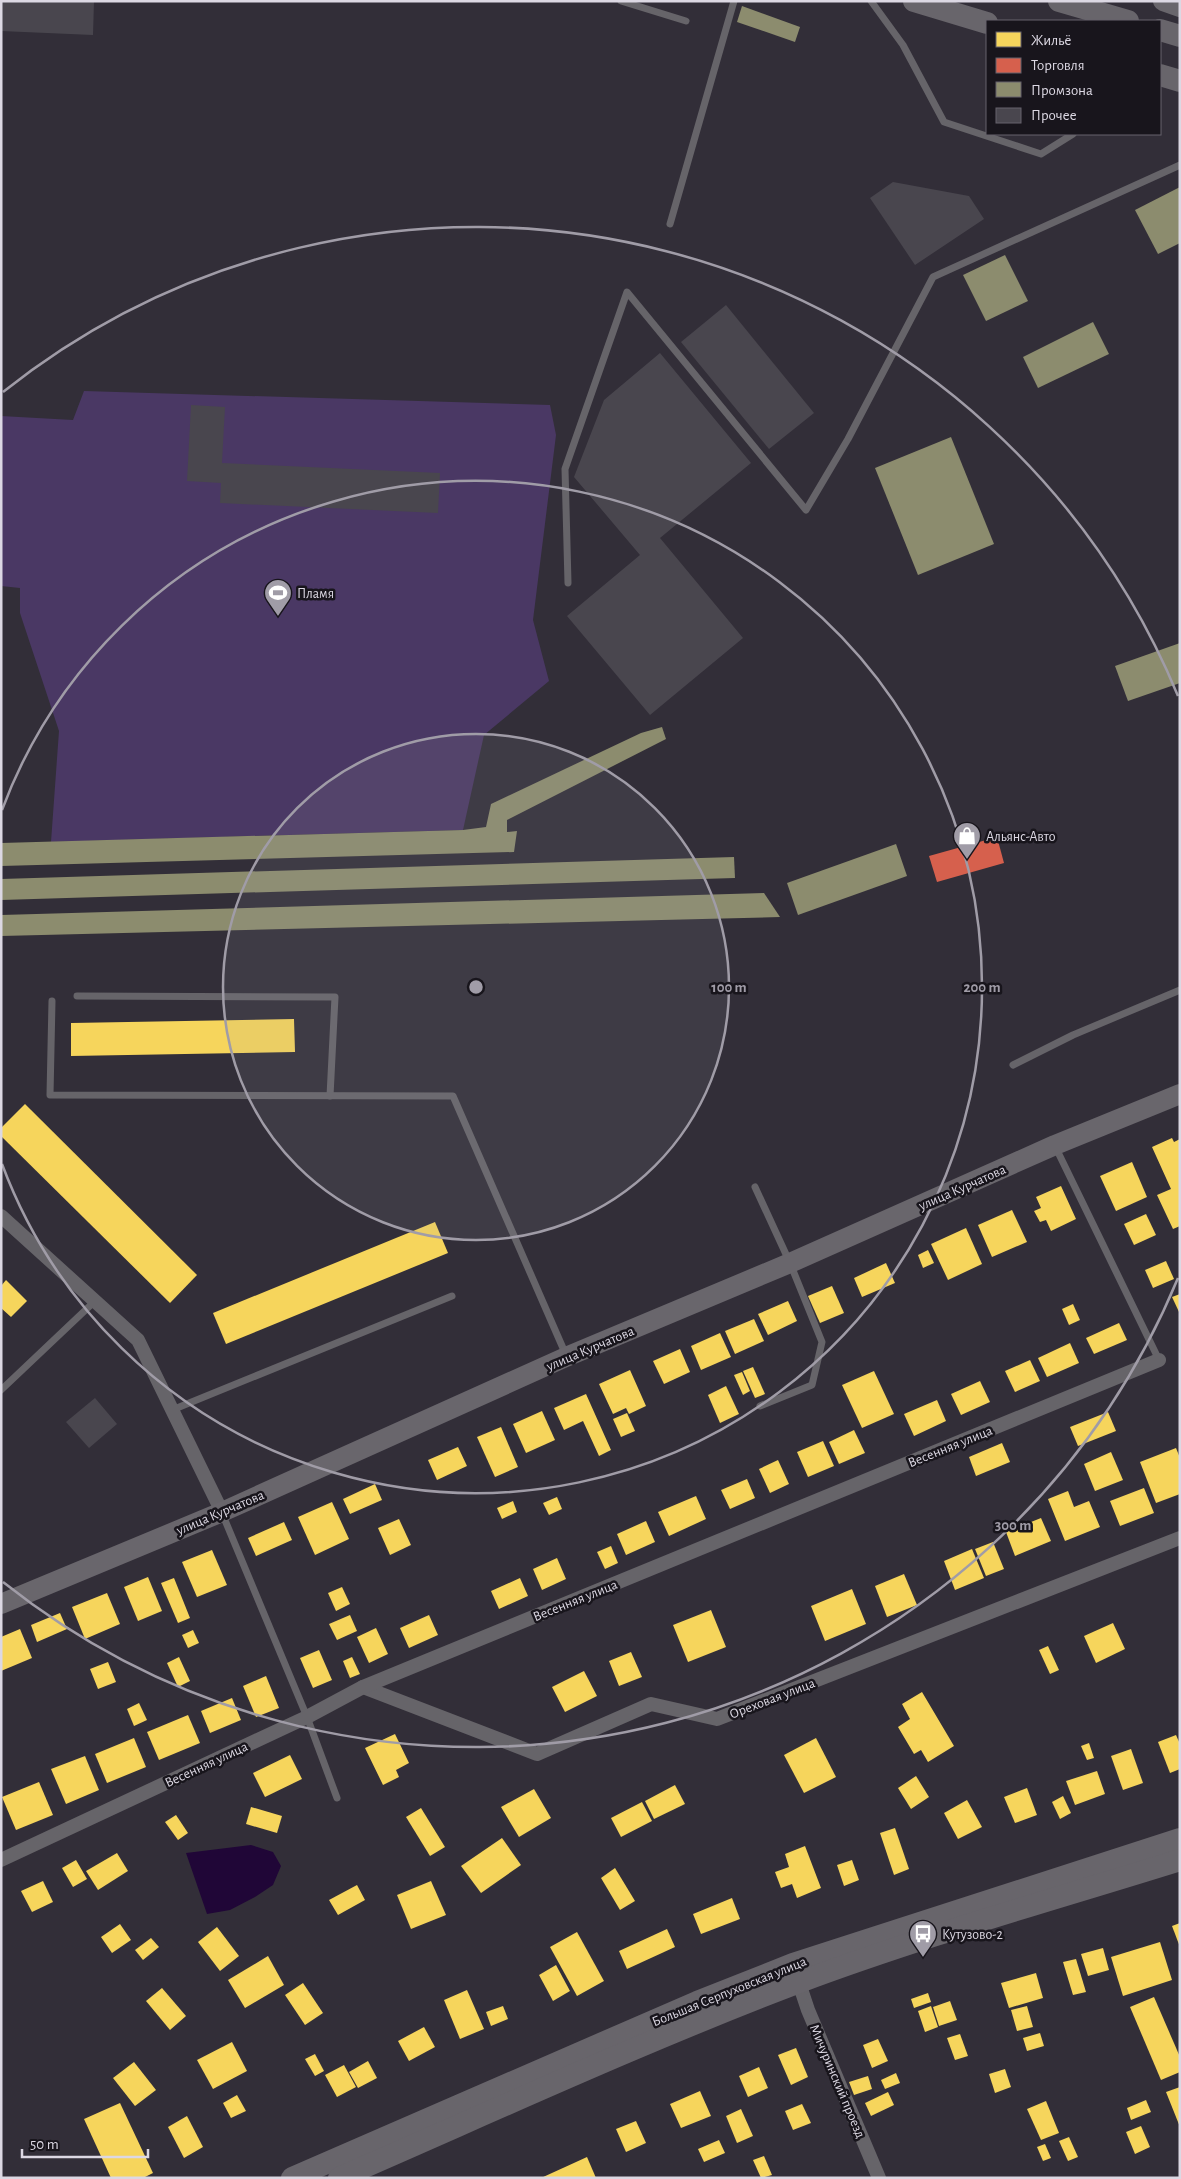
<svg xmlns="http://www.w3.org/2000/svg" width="1181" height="2179" font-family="'Alegreya Sans',sans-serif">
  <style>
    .green { fill: #4a3864 }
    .water { fill: #200637 }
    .homes { fill: #f6d55c }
    .shops { fill: #d6604d }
    .industry { fill: #8c8c6e }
    .building { fill: #49464e }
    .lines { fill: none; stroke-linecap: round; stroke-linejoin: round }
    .lane { stroke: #666469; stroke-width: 7 }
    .street { stroke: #666469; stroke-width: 14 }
    .secondary { stroke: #69666c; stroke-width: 20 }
    .primary { stroke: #68656b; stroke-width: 22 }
    .ring { fill: none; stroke: #a09ca7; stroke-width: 2.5 }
    .labels { text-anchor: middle; stroke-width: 5; stroke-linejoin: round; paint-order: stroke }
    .poi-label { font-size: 14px; fill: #dcd8e3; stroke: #18151c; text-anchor: start }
    .street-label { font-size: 14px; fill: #dcd8e3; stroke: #18151c }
    .centre { fill: #a09ca7; stroke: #18151c; stroke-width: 2.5 }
    .ring-label { font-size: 15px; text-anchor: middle; font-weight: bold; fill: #a09ca7; stroke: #18151c; stroke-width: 5; stroke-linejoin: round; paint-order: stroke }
  </style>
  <rect width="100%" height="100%" fill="#322e38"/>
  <path class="green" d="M84,391l466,14 6,30 -23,185 16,61 -65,54 -21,95 -412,12 8,-111 -39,-118v-25l-19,-2v-170l72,4z"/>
  <path class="water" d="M251,1845l22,7 8,14 -8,19 -18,12 -25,13 -23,4 -21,-61z"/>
  <g class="homes">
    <path d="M294,1019l1,33 -224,4v-33z"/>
    <path d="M25,1104l172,171 -27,28 -169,-167v-8z"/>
    <path d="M1172,1138l2,4 6,-3v87l-7,3 -16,-34 14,-6 -19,-42z"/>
    <path d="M1132,1162l15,35 -31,14 -16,-35z"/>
    <path d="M1061,1186l15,33 -25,12 -5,-11 -6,2 -6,-11 7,-3 -5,-11z"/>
    <path d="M1012,1210l15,32 -35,15 -14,-32z"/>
    <path d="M1146,1214l10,21 -22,10 -10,-21z"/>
    <path d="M435,1222l13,31 -222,91 -13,-31z"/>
    <path d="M966,1228l16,36 -34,16 -17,-36z"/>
    <path d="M928,1250l6,13 -11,5 -5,-13z"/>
    <path d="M1166,1261l8,18 -21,9 -8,-18z"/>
    <path d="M886,1263l9,20 -33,14 -8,-19z"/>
    <path d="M6,1280l21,21 -16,16 -10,-9v-22z"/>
    <path d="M832,1286l12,27 -24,10 -12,-27z"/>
    <path d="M1180,1294v20l-8,-17z"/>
    <path d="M788,1301l9,20 -29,14 -10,-21z"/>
    <path d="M1073,1304l7,16 -11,5 -7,-16z"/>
    <path d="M754,1319l10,22 -29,13 -10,-23z"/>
    <path d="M1119,1323l8,17 -33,14 -8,-16z"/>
    <path d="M720,1333l11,24 -30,13 -10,-24z"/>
    <path d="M1070,1343l9,20 -32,14 -9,-19z"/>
    <path d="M680,1349l10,23 -26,12 -11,-23z"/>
    <path d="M1030,1360l10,21 -25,11 -10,-21z"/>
    <path d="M753,1367l12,27 -10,4 -12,-27z"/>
    <path d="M630,1370l16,36 -17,8 -3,-6 -13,6 -14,-30z"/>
    <path d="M874,1371l20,43 -32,14 -20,-43z"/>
    <path d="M742,1372l8,19 -7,4 -9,-20z"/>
    <path d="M980,1381l10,21 -29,13 -10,-21z"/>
    <path d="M726,1386l13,28 -19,9 -12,-28z"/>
    <path d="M586,1394l25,56 -12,6 -16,-35 -19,9 -10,-22z"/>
    <path d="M937,1400l9,21 -32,15 -10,-22z"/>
    <path d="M542,1411l13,29 -29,13 -13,-29z"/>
    <path d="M1108,1412l8,19 -38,15 -8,-19z"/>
    <path d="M627,1413l8,18 -14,6 -8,-18z"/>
    <path d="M501,1427l17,40 -23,10 -18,-40z"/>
    <path d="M854,1430l11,23 -26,11 -10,-22z"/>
    <path d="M823,1441l11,25 -26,11 -11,-25z"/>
    <path d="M1002,1443l8,19 -34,14 -7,-19z"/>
    <path d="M458,1447l9,19 -30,14 -9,-20z"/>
    <path d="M1176,1448l4,10v36l-24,9 -16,-41z"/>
    <path d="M1111,1452l12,28 -28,11 -11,-27z"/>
    <path d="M778,1460l11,24 -19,9 -11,-24z"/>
    <path d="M747,1479l8,19 -25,11 -9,-19z"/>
    <path d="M375,1484l7,16 -32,14 -7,-15z"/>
    <path d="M1144,1488l10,25 -34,13 -10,-25z"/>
    <path d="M1068,1491l6,16 15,-6 11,26 -35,14 -17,-42z"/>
    <path d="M696,1496l10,23 -37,17 -11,-24z"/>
    <path d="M557,1497l5,12 -13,6 -6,-12z"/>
    <path d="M513,1501l4,11 -15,7 -5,-11z"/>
    <path d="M332,1502l17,37 -34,16 -17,-38z"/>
    <path d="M1041,1518l10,23 -36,15 -9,-24z"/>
    <path d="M399,1519l12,26 -21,10 -12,-27z"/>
    <path d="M646,1521l9,21 -29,13 -9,-21z"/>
    <path d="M284,1522l8,18 -36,16 -8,-18z"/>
    <path d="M993,1542l11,27 -18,7 -11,-27z"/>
    <path d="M611,1546l7,17 -13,6 -8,-17z"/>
    <path d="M972,1549l12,29 -29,12 -11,-29z"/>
    <path d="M212,1550l15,35 -30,12 -15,-35z"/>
    <path d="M557,1558l9,21 -24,11 -9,-21z"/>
    <path d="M904,1574l13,31 -30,12 -12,-31z"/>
    <path d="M148,1577l14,34 -24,10 -14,-34z"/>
    <path d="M174,1578l16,40 -12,5 -17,-40z"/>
    <path d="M520,1578l8,18 -29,13 -8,-18z"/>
    <path d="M342,1587l8,17 -14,7 -8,-18z"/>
    <path d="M852,1589l14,35 -41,17 -14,-35z"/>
    <path d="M107,1593l13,31 -35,15 -13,-32z"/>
    <path d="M711,1610l15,37 -38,15 -15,-37z"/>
    <path d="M60,1613l7,16 -30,13 -6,-17z"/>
    <path d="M350,1615l7,16 -20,9 -8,-16z"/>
    <path d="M429,1615l9,20 -29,13 -9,-20z"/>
    <path d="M1113,1623l12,26 -29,14 -12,-27z"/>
    <path d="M376,1628l12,26 -19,9 -12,-26z"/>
    <path d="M20,1629l12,29 -31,13v-34z"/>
    <path d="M193,1630l6,13 -11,5 -6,-13z"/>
    <path d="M1048,1646l11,24 -9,4 -11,-24z"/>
    <path d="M319,1650l13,30 -19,8 -13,-30z"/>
    <path d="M631,1652l11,25 -23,9 -10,-25z"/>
    <path d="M179,1657l11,24 -12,6 -11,-24z"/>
    <path d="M352,1657l8,17 -10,4 -7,-17z"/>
    <path d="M108,1662l8,20 -18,7 -8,-20z"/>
    <path d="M584,1671l13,25 -32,16 -13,-25z"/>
    <path d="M266,1676l13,32 -23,9 -13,-31z"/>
    <path d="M922,1692l32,54 -26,16 -7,-12 -7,4 -16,-27 12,-8 -8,-15z"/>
    <path d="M232,1698l9,22 -31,13 -9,-22z"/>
    <path d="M139,1703l8,17 -13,6 -7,-17z"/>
    <path d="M188,1715l12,28 -41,17 -12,-28z"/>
    <path d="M395,1734l14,29 -13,7 3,7 -16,8 -18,-37z"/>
    <path d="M1176,1735l4,9v25l-10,4 -12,-31z"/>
    <path d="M134,1738l12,29 -39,16 -12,-29z"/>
    <path d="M816,1738l20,39 -32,16 -20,-38z"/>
    <path d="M1089,1743l5,15 -7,2 -6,-14z"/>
    <path d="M1131,1749l12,34 -20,7 -12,-34z"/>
    <path d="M290,1755l12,24 -37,18 -12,-24z"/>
    <path d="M85,1756l14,34 -33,14 -15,-35z"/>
    <path d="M1097,1771l8,23 -30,11 -9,-24z"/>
    <path d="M916,1776l13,21 -18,12 -13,-21z"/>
    <path d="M39,1782l14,33 -37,15 -14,-33z"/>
    <path d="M675,1785l10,19 -31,15 -9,-18z"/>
    <path d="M1027,1788l10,27 -22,8 -11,-26z"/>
    <path d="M534,1789l17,29 -32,19 -18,-30z"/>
    <path d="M1063,1796l8,17 -11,6 -8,-17z"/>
    <path d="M967,1800l15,27 -24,12 -14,-26z"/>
    <path d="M642,1802l10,19 -31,16 -10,-19z"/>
    <path d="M251,1807l31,9 -5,17 -31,-9z"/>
    <path d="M421,1808l24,39 -15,9 -24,-39z"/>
    <path d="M176,1815l12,18 -10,7 -13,-18z"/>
    <path d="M895,1828l14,41 -15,6 -14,-42z"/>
    <path d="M502,1838l19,27 -40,28 -20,-27z"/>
    <path d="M805,1846l16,42 -24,10 -5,-14 -11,4 -6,-16 14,-5 -4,-13z"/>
    <path d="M117,1853l11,18 -30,19 -12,-19z"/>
    <path d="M76,1860l11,19 -14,8 -11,-19z"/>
    <path d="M852,1860l7,20 -15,6 -7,-21z"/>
    <path d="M615,1868l20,33 -15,9 -19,-32z"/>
    <path d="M43,1881l10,21 -21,10 -11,-21z"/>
    <path d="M431,1881l15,34 -35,14 -14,-34z"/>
    <path d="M357,1885l8,15 -27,15 -9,-15z"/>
    <path d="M732,1898l8,21 -39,15 -8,-20z"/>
    <path d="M1180,1923v24l-8,-21z"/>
    <path d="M120,1924l11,16 -19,13 -11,-16z"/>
    <path d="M217,1927l22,29 -19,15 -22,-29z"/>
    <path d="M667,1929l8,18 -48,22 -8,-18z"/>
    <path d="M577,1932l27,49 -27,15 -27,-49z"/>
    <path d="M151,1938l8,9 -16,13 -8,-10z"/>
    <path d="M1160,1942l12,38 -49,16 -12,-39z"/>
    <path d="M1103,1948l6,22 -21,6 -7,-22z"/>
    <path d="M268,1956l16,29 -39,23 -17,-28z"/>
    <path d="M1076,1959l10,33 -13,3 -10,-33z"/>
    <path d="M556,1965l14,26 -17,10 -14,-26z"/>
    <path d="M1036,1973l7,25 -34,10 -8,-25z"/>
    <path d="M303,1983l20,30 -18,12 -20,-30z"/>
    <path d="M162,1988l24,28 -16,14 -24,-29z"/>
    <path d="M467,1990l17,39 -24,10 -16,-39z"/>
    <path d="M928,1993l3,9 -17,6 -3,-9z"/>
    <path d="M1154,1997l26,60v15l-19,8 -31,-73z"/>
    <path d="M950,2001l7,19 -18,6 -6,-19z"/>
    <path d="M503,2006l5,13 -17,7 -5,-14z"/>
    <path d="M931,2006l7,21 -13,5 -7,-21z"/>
    <path d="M1027,2006l6,21 -16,4 -6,-21z"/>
    <path d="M424,2027l11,20 -26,14 -11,-20z"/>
    <path d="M1040,2033l4,13 -17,5 -4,-13z"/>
    <path d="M960,2034l8,22 -13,4 -8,-22z"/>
    <path d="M878,2039l10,22 -16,7 -9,-23z"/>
    <path d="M232,2042l15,29 -34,18 -16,-29z"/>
    <path d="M796,2048l12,29 -17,8 -13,-30z"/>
    <path d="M315,2054l9,17 -9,5 -10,-17z"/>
    <path d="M368,2061l9,17 -19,10 -9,-16z"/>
    <path d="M134,2062l22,28 -21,16 -22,-28z"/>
    <path d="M344,2065l12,22 -19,10 -12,-22z"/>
    <path d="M759,2067l9,21 -20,9 -9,-21z"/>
    <path d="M1005,2069l6,18 -16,6 -6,-19z"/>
    <path d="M896,2073l4,10 -15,6 -4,-9z"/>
    <path d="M868,2076l4,13 -18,6 -5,-13z"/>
    <path d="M1180,2087v40l-14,-35z"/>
    <path d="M700,2091l11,25 -30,12 -11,-24z"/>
    <path d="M888,2092l6,13 -23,11 -6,-13z"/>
    <path d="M237,2095l9,16 -15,7 -8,-15z"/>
    <path d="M1146,2100l5,12 -20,8 -4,-12z"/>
    <path d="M1046,2101l13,32 -18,7 -14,-31z"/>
    <path d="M120,2103l33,70 -10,5h-32l-27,-59z"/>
    <path d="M802,2104l9,19 -18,7 -8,-19z"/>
    <path d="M741,2109l12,27 -16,7 -11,-27z"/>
    <path d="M187,2116l16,31 -19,11 -16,-31z"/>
    <path d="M636,2121l10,22 -20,9 -10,-23z"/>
    <path d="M1141,2126l9,21 -15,7 -9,-22z"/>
    <path d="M1069,2137l9,20 -10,4 -9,-20z"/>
    <path d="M719,2140l6,13 -21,9 -6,-13z"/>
    <path d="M1045,2144l6,14 -8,3 -6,-14z"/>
    <path d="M764,2156l8,19 -11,3 -8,-18z"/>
    <path d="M587,2157l9,21h-55z"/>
  </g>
  <path class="shops" d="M997,837l7,26 -67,19 -8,-26z"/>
  <g class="industry">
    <path d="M742,6l58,21 -5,15 -58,-20z"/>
    <path d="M1180,187v56l-22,11 -23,-44z"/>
    <path d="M1005,255l23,46 -42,20 -23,-46z"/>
    <path d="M1093,322l16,32 -71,34 -15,-31z"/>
    <path d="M951,437l43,107 -76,31 -43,-107z"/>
    <path d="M1180,643v40l-52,18 -13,-35z"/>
    <path d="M662,727l4,12 -159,81v12l10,-1 -3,21 -513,14v-23l462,-13 23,-3 5,-23 150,-71z"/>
    <path d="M896,844l11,32 -109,39 -11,-32z"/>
    <path d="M734,857l1,21 -734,22v-21z"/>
    <path d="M764,893l16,24 -779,19v-21z"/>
  </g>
  <g class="building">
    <path d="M1,1h93l-1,34 -92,-4z"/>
    <path d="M893,182l76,14 15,23 -69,46 -45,-67z"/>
    <path d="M726,305l88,108 -45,36 -88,-107z"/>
    <path d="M660,353l91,110 -91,75 83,100 -93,77 -83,-99 73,-61 -66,-78 30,-77z"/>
    <path d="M191,405l34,2 -3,56 218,10 -2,40 -218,-10 1,-20 -34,-2z"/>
    <path d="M95,1398l22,26 -28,24 -23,-26z"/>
  </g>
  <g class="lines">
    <g class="lane">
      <path d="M621,1l65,20"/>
      <path d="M871,1l32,44 41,77 97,32 32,-20"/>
      <path d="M670,224l64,-223"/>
      <path d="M568,583l-3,-114 62,-177 179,218 42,-71 85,-162 247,-112"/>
      <path d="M77,996l258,1 -5,99"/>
      <path d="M52,1001l-2,94 403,1 113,259"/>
      <path d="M1013,1065l60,-30 107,-45"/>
      <path d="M1055,1146l104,214"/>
      <path d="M755,1187l35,76 32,79 -10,43 -52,21"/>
      <path d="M1,1390l94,-89"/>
      <path d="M172,1410l280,-114"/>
      <path d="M222,1513l85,204 30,81"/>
    </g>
    <g class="street">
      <path d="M1,1216l137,124 84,172"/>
      <path d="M363,1687l174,67 114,-50 66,15 463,-181"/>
      <path d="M1,1860l306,-143 56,-30 796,-327"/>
      <path d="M799,1983l9,27 71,168"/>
    </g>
    <g class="secondary">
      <path d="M1163,1l17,6"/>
      <path d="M1,1604l221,-92 344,-155 224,-94 265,-118 125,-51"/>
    </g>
    <g class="primary">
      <path d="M914,1l73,22"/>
      <path d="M1059,1l69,20"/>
      <path d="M1160,30l20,6"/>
      <path d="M1160,75l20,6"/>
      <path d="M292,2178l405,-176 96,-38 387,-125"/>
      <path d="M339,2178c152,-66 303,-136 458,-195 125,-47 255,-83 383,-123"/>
    </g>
  </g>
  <circle cx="476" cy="987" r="253" fill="#a09ca7" fill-opacity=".12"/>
  <g class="ring">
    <circle cx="476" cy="987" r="253"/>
    <path d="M2 810A506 506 0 1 1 2 1164"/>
    <path d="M1178 1278A760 760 0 0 1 3 1582M3 392A760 760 0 0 1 1178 696"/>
  </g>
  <defs>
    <symbol id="stadium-pin" viewBox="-11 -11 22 30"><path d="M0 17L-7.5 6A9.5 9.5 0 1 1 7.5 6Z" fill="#a09ca7" stroke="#18151c"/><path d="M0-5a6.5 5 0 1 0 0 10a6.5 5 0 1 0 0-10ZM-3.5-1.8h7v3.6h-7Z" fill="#fff"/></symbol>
    <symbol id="shop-pin" viewBox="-11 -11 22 30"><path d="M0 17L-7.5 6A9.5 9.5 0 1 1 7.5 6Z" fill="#a09ca7" stroke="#18151c"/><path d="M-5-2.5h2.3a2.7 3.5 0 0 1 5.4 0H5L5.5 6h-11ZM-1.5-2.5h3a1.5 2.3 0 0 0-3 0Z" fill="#fff"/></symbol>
    <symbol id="bus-pin" viewBox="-11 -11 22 30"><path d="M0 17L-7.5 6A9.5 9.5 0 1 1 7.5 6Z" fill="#a09ca7" stroke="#18151c"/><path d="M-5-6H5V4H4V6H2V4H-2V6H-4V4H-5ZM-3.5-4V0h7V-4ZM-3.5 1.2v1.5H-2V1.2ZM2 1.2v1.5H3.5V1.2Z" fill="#fff"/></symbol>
  </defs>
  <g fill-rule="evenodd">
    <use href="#stadium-pin" x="262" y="577" width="32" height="43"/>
    <use href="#shop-pin" x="951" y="820" width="32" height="43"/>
    <use href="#bus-pin" x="907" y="1918" width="32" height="43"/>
  </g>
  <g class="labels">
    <g class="poi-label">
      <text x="297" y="598">Пламя</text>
      <text x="986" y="841">Альянс-Авто</text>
      <text x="942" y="1939">Кутузово-2</text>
    </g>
    <g class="street-label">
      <text transform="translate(962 1187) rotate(-24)" y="5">улица Курчатова</text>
      <text transform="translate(590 1348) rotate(-23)" y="5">улица Курчатова</text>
      <text transform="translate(950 1446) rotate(-22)" y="5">Весенняя улица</text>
      <text transform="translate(220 1512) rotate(-23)" y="5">улица Курчатова</text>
      <text transform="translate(575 1600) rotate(-22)" y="5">Весенняя улица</text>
      <text transform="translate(772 1698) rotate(-21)" y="5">Ореховая улица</text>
      <text transform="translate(206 1764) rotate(-25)" y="5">Весенняя улица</text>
      <text transform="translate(729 1991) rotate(-22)" y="5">Большая Серпуховская улица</text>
      <text transform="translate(838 2081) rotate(67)" y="5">Мичуринский проезд</text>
    </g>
  </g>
  <circle cx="476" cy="987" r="8" class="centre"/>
  <g class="ring-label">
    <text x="729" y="992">100 m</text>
    <text x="982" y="992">200 m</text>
    <text x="1013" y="1530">300 m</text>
  </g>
  <rect width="1181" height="2179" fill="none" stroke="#dcd8e3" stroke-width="5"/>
  <rect x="986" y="20" width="175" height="115" fill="#18151c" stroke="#66636c"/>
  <rect x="996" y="32" width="25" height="15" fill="#f6d55c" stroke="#66636c"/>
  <text x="1031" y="45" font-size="15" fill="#dcd8e3">Жильё</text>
  <rect x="996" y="58" width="25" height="15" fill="#d6604d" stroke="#66636c"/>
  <text x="1031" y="70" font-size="15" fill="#dcd8e3">Торговля</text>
  <rect x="996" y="82" width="25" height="15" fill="#8c8c6e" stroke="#66636c"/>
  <text x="1031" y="95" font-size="15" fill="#dcd8e3">Промзона</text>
  <rect x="996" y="108" width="25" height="15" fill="#49464e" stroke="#66636c"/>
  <text x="1031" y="120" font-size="15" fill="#dcd8e3">Прочее</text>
  <path d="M22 2149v8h126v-8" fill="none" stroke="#dcd8e3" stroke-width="2.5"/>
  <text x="30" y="2149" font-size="15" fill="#dcd8e3" stroke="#18151c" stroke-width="4" paint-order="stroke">50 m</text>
</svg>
